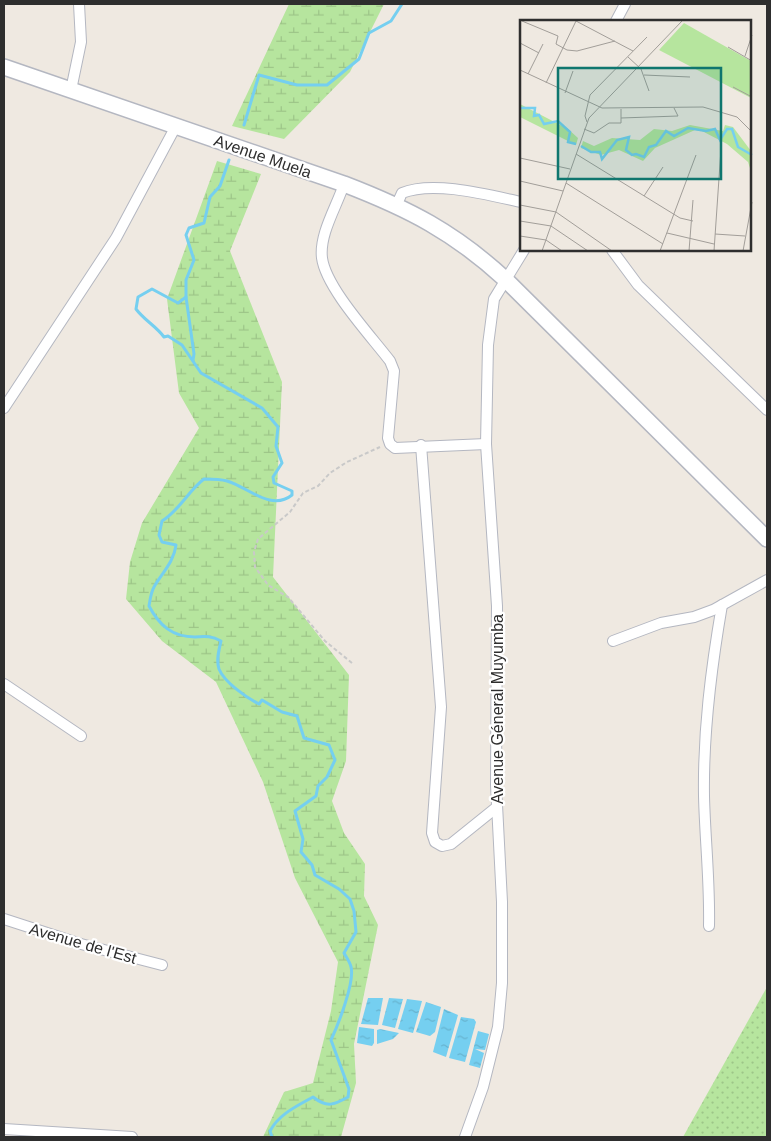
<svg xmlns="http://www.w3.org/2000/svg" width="771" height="1141" font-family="Arial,sans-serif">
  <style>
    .grass { fill: url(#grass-dots) }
    .wetland { fill: url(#wetland-marsh) }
    .water { fill: url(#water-ripples) }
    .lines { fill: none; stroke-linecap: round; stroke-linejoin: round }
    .stream { stroke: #75cff0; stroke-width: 3 }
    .street-casing { stroke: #b4b7c1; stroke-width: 12 }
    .secondary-casing { stroke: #b4b7c1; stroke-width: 18 }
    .path { stroke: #c9c9c9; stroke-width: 2; stroke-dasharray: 4 2.5; stroke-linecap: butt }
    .street { stroke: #fff; stroke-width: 10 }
    .secondary { stroke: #fff; stroke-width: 15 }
    .labels { text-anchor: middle; stroke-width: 4.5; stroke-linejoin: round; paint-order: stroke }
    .street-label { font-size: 16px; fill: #2e2e2e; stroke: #fff }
    .inset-river { fill: none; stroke: #75cff0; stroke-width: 2.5 }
    .inset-road { fill: none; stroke: #a29e99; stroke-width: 1 }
    .view { fill: #0f766e; fill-opacity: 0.15; stroke: #0f766e; stroke-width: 2.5 }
    .inset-edge { fill: none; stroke: #2e2e2e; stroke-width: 2.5 }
  </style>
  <defs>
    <pattern id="grass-dots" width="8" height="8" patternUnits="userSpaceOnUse" patternTransform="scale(1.25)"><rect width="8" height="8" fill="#b6e59e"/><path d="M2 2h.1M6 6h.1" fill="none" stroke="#9dc588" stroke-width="1.8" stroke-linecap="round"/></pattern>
    <pattern id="wetland-marsh" width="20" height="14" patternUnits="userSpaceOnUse" patternTransform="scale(1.25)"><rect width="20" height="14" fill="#b6e59e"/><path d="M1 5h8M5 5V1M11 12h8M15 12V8" fill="none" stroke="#9dc588"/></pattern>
    <pattern id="water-ripples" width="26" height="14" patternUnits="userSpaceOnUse" patternTransform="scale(1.25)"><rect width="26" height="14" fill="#75cff0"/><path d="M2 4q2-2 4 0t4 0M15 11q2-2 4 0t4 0" fill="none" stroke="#66b2ce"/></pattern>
  </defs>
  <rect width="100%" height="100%" fill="#efe9e1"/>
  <path class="grass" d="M767,987v150h-84z"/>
  <g class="wetland">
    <path d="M289,4h95l-34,68 -66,67 -52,-13z"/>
    <path d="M217,161l44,13 -31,77 52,131 -9,195 76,98 -3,86 -14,40 12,32 21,31 -1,32 14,29 -24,119 2,39 -15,54h-78l21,-45 29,-9 18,-72 7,-49 -43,-84 -32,-96 -47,-100 -54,-41 -36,-42 4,-37 12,-39 57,-95 -20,-35 -12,-94z"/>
  </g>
  <g class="water">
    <path d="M368,998h15l-5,27 -17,-1z"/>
    <path d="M389,998l14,1 -8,29 -13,-3z"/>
    <path d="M407,999l15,2 -9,32 -15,-4z"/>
    <path d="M426,1002l15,5 -6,25 -5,4 -14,-4z"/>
    <path d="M444,1009l14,6 -12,42 -13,-5z"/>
    <path d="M461,1017l13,2 2,3 -11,40 -16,-4z"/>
    <path d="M359,1027l15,2v14l-2,3 -15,-3z"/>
    <path d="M380,1029l19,4 -6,6 -16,5v-14z"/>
    <path d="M478,1031l11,3 -4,16 -10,-1 9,4 -4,15 -11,-3z"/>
  </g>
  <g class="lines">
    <g class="stream">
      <path d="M244,125l15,-50 38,10h30l32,-26 10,-26 22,-12 11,-17"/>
      <path d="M229,160l-9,26 -10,11 -6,26 -15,5 -3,7 8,25 -8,20v17l-8,6 -26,-14 -14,8 -2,12c8,11 20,17 28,28l4,-1 14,9 19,28 61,35 16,19 -2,19 6,17 -9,14 1,6 18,8v4c-21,17 -44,-8 -65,-14 -7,-2 -16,-2 -23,-2 -16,12 -24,31 -42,42l-3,14 3,7 14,3c-2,17 -14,28 -22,42 -3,5 -4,13 -5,19 10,19 23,31 46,31 11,-1 17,-1 26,4 -2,9 -5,19 -2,28 5,13 28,29 40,35l3,-4 20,12 15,4 7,22 25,7 6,15 -8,17 -9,9 -2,10 -21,15 8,28 -2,13 11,13 3,10 24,14 11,10 4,12 2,21 -12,21c2,4 6,9 7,14 4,15 -13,58 -20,73l18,49 -1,8c-14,8 -21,11 -35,0 -16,9 -34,17 -43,34l2,6"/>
      <path d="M186,297l8,57 -1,6"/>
    </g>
    <defs>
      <g id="street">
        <path d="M616,21l9,-17"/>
        <path d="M71,90l10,-48 -2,-38"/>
        <path d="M344,184c-7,22 -25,50 -22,74 4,30 49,78 68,103l4,10 -6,67 2,6 5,4 91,-4"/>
        <path d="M397,204l5,-11c31,-13 87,2 119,9"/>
        <path d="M612,250l26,35 129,125"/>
        <path d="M4,408l112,-170 60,-112"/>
        <path d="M421,445l20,262 -9,126 3,9 7,4 9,-2 46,-37"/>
        <path d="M613,641l48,-18 33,-6 19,-7 54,-30"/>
        <path d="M4,684l77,52"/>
        <path d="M4,919l77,25 81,21"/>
        <path d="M709,926c1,-44 -4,-87 -5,-130 -1,-65 7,-127 18,-191"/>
        <path d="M4,1129l128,8"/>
        <path d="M465,1137l18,-50 15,-60 4,-44v-81l-6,-117 1,-179 -11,-162 2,-99 6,-46 30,-49"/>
      </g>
      <path id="secondary" d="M4,67l340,117c65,25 110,48 162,96l261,259"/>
    </defs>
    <use href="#street" class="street-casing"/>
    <use href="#secondary" class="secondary-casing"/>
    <path class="path" d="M352,663l-27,-22 -37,-44 -20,-12 -13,-18 -1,-15 4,-13 32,-27 13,-19 15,-7 12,-13 17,-11 33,-15"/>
    <use href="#street" class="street"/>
    <use href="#secondary" class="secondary"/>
  </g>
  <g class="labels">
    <g class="street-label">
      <text transform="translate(263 156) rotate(19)" y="6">Avenue Muela</text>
      <text transform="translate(497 709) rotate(-90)" y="6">Avenue Géneral Muyumba</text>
      <text transform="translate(83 943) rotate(16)" y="6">Avenue de l'Est</text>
    </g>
  </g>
  <g transform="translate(520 20)">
    <rect width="231" height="231" fill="#efe9e1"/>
    <path d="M164,3l67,38v37l-92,-48z" fill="#b6e59e"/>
    <path d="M0,84l48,25 10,9 -2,7 -56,-28zM170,105l33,6 2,-6 8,2 18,24v20l-3,-9 -21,-18 -25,-13 -7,-1 -40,18 -12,13 -24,-11 -18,5 -20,-7 2,-7 11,5 18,-8 28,2 14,-11 18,2z" fill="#b6e59e"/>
    <path class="inset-river" d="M0,88h15l-1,8 5,-1 5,9 14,-3 12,11 -2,10 8,2M61,126l10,6h9l2,7 15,-19 12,-3 -3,13 6,5 4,-1 8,3 5,-10 7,-2 10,-14 8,5 14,-8 18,3 9,-2 5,11 7,-11h5l6,18 14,8"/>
    <path class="inset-road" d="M2,1l36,15 -2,8 11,6 10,1 38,-10M0,23l19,10M208,27l24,14M225,36l7,-21M108,37l13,12 8,22M0,50l82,38 101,-1 34,10 15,15M8,54l15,-30M124,55l46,2M26,63l30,-62 57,30M213,67l19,10M45,73l8,-22M101,98l57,-2 -4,-8M67,102l-2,-6 5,-21 57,-58M64,109l10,4 15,-10h12v-14M56,134l104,64 13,3M0,138l50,11M0,161l43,10M46,163l97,61M124,176l19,-29M0,185l36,7 56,39M0,201l31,5 37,25M147,213l47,11M195,214l30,2M0,216l26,4 16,11M22,231l47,-133 93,-97M140,231l36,-96M169,231l4,-51M194,231l7,-102M223,231l9,-49"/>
    <path class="view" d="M38,48h163v111h-163z"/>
    <rect width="231" height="231" class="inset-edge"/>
  </g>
  <rect width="771" height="1141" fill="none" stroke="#2e2e2e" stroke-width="10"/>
</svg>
